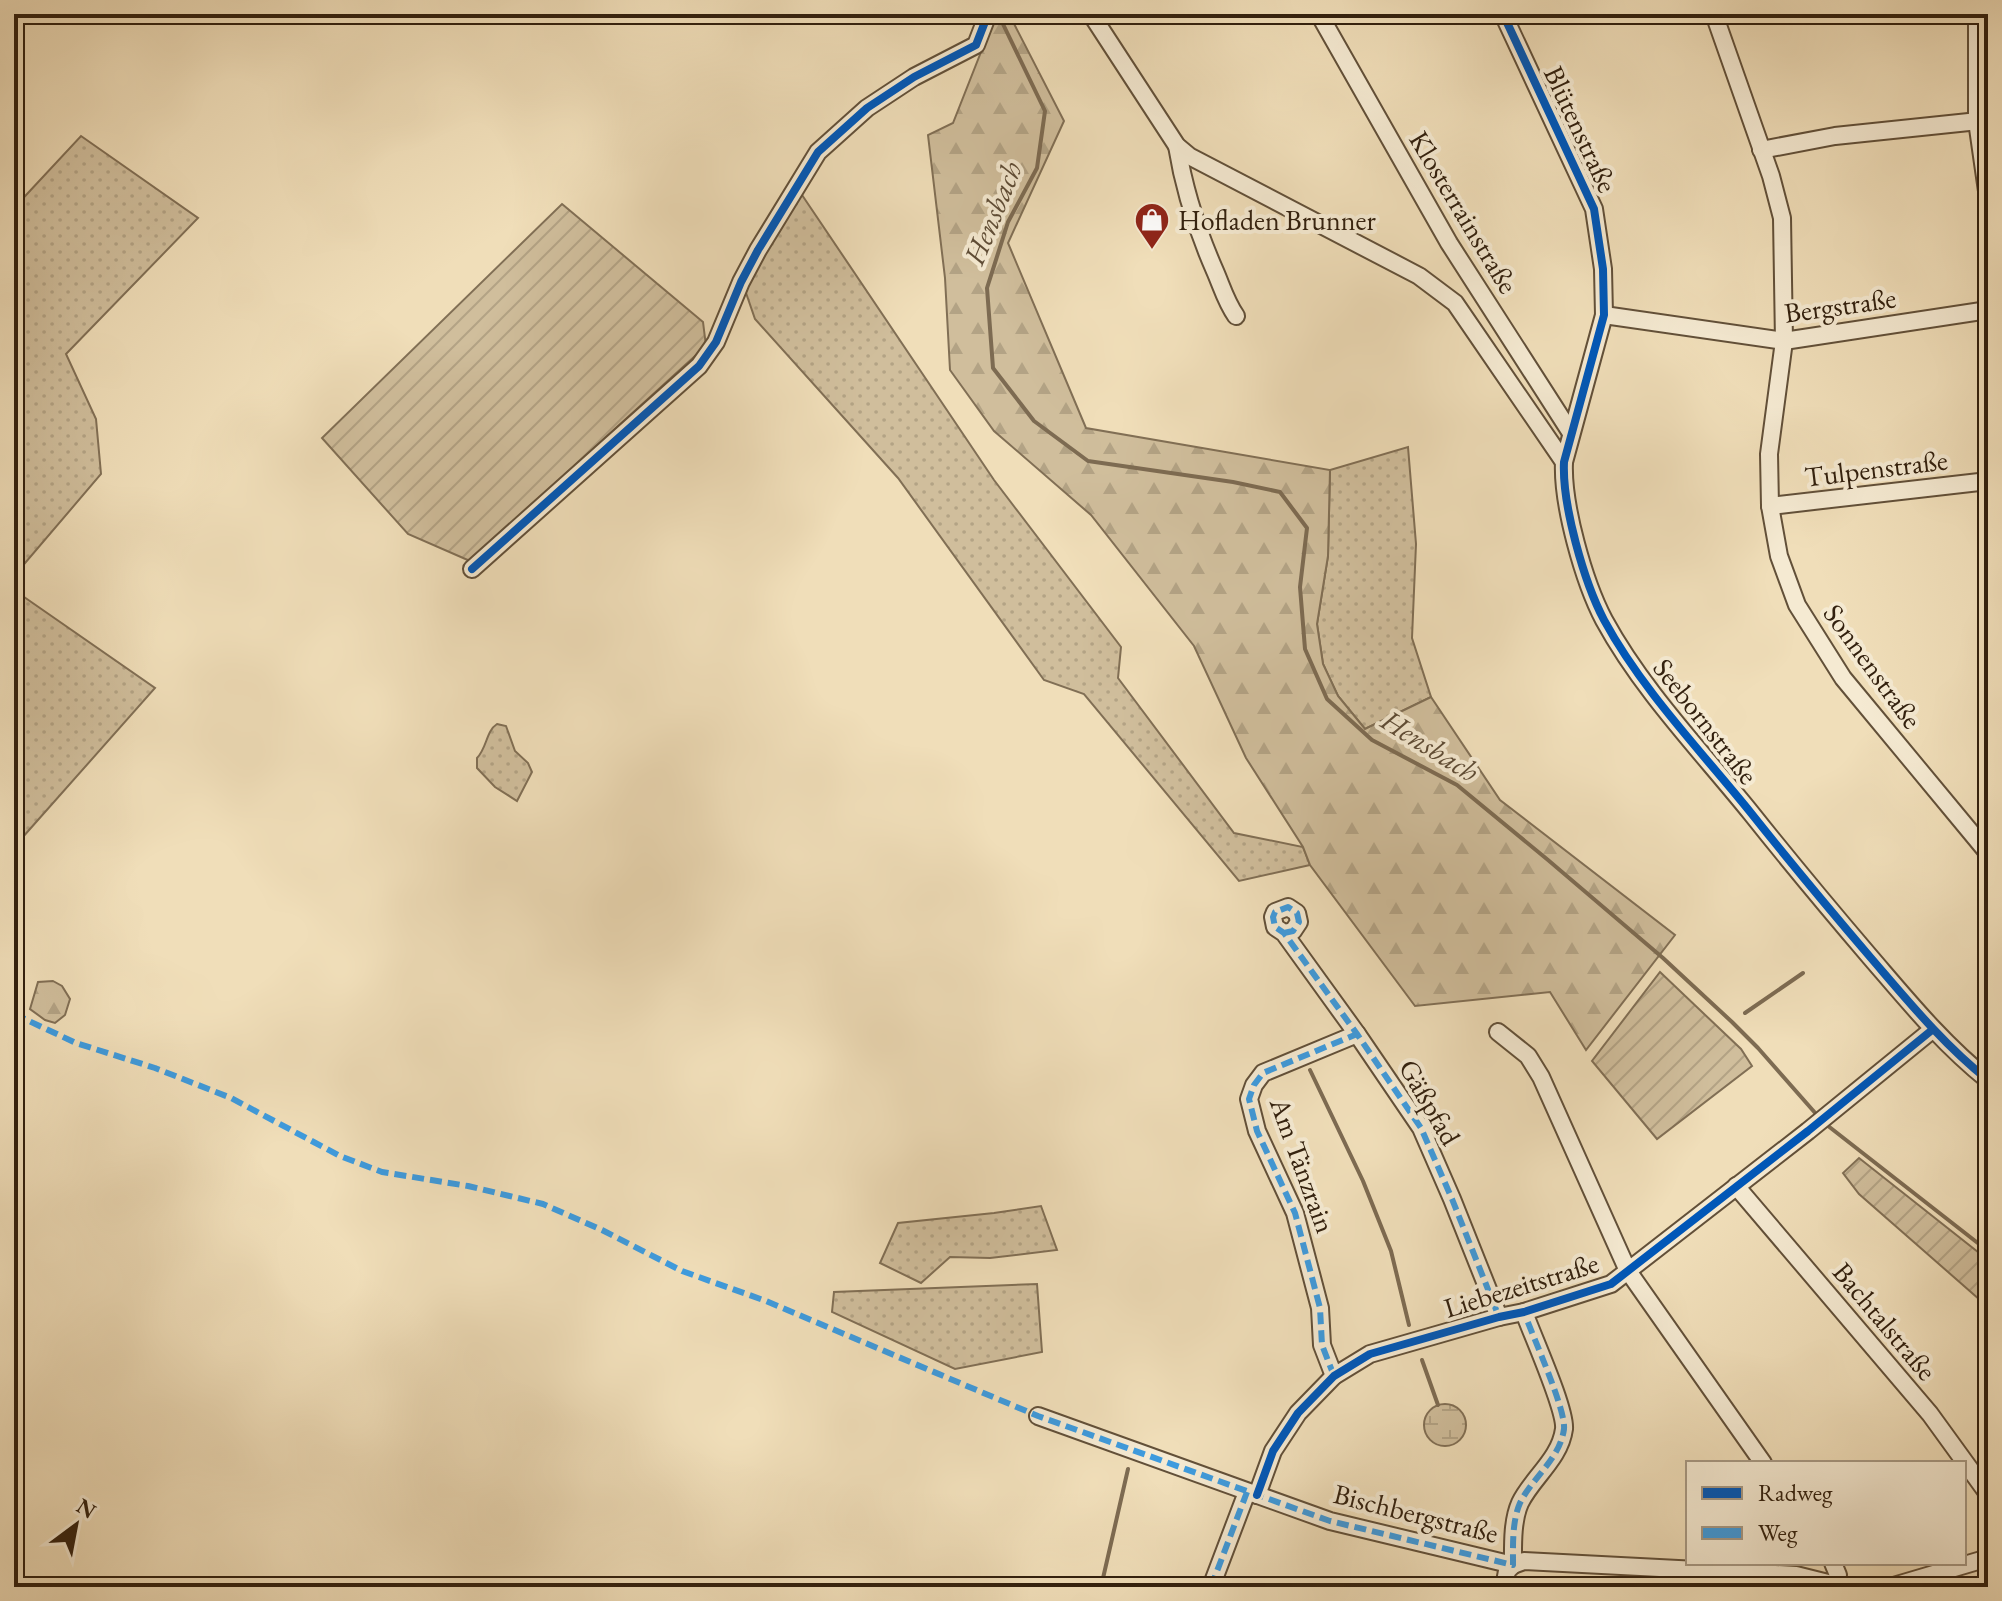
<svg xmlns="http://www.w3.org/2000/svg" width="2002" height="1601" font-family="'EB Garamond',serif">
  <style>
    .grass { fill: url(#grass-dots); stroke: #816f55; stroke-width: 2 }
    .forest { fill: url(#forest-firs); stroke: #816f55; stroke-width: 2 }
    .wetland { fill: url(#wetland-marsh); stroke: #816f55; stroke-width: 2 }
    .garden { fill: url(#garden-furrows); stroke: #816f55; stroke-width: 2 }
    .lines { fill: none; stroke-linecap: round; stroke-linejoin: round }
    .stream { stroke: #7d6b52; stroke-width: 4 }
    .street-casing { stroke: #625039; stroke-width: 20 }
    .street { stroke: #f5ead2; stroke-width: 16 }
    .quiet { stroke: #3e9bde; stroke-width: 6; stroke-dasharray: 12 6; stroke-linecap: butt }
    .cycleway-casing { stroke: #f5ead2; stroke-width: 13 }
    .cycleway { stroke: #0057b8; stroke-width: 8 }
    .labels { text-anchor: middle; stroke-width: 8; stroke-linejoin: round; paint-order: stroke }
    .street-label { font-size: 28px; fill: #32200e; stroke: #f5ead2 }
    .poi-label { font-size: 28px; fill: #32200e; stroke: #f5ead2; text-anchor: start }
    .water-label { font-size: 30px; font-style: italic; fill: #5e4c36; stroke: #f5ead2 }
  </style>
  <defs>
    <pattern id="grass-dots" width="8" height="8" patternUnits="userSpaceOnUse" patternTransform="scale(2)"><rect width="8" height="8" fill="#d0be9c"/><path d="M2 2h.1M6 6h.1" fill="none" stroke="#b3a385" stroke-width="1.8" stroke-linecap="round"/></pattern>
    <pattern id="forest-firs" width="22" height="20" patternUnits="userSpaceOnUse" patternTransform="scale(2)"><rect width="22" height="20" fill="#d0be9c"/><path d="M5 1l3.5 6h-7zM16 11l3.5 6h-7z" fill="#b3a385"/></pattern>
    <pattern id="wetland-marsh" width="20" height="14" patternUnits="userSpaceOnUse" patternTransform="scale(2)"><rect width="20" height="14" fill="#d0be9c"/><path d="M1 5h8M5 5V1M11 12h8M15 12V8" fill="none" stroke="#b3a385"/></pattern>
    <pattern id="garden-furrows" width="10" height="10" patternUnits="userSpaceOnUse" patternTransform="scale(2)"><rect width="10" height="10" fill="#d0be9c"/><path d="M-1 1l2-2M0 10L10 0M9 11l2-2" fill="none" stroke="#b3a385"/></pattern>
  </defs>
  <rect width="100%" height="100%" fill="#f0deb9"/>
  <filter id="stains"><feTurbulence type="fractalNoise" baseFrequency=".0025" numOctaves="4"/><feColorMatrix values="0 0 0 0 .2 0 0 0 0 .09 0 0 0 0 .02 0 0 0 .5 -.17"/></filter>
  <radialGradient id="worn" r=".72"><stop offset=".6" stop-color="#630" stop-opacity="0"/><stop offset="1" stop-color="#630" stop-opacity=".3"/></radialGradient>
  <g class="grass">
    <path d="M81,136l117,82 -132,136 30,65 5,55 -87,102v-368z"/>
    <path d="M800,192l194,288 127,167 -3,31 116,155 69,14 7,18 -71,16 -155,-187 -40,-14 -146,-202 -143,-159 -11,-32z"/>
    <path d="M1408,447l8,97 -4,94 19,59 -66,32 -27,-33 -15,-32 -6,-40 11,-68 2,-86z"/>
    <path d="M14,590l141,98 -141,159z"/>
    <path d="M497,724l9,2 9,25 13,12 4,9 -15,29 -22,-14 -18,-19v-10c10,-10 9,-27 20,-34z"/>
    <path d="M1041,1206l16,44 -67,8 -40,-1 -29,26 -41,-20 18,-40 96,-10z"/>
    <path d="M1037,1284l5,68 -87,17 -123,-57 2,-20z"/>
  </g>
  <g class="forest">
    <path d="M996,14h13l55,107 -56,122 78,185 244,42 -2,86 -11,68 6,40 15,32 27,33 66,-32 69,103 175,135 -89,115 -36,-58 -135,14 -105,-141 -7,-18 -57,-89 -52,-112 -103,-131 -97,-84 -44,-61 -5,-92 -17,-143 25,-12z"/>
    <path d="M53,981l9,5 8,13 -5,16 -10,8 -10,-3 -15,-11 8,-27z"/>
  </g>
  <circle class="wetland" cx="1445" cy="1425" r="21"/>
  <g class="garden">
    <path d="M562,204l141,118 3,24 -236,215 -62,-27 -86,-96z"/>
    <path d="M1660,972l81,77 11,17 -95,73 -65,-78z"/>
    <path d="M1859,1158l129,102v47l-129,-113 -16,-21z"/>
  </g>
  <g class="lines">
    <g class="stream">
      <path d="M1005,14l-3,8 43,89 -8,57 -29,54 -21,66 6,80 41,53 54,40 145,21 47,10 27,36 -7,59 5,62 22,50 45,41 85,45 91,75 115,98 69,64 26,26 59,67"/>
      <path d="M1745,1013l58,-40"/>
      <path d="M1310,1070l53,111 28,70 18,74"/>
      <path d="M1823,1122l165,129"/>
      <path d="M1422,1360l16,45"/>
      <path d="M1101,1587l27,-118"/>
    </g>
    <defs>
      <g id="street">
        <path d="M1091,14l86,132 12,10 230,120 36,27 109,159"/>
        <path d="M1319,14l130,229 122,190"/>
        <path d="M1503,14l91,195 9,60 1,46 -40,147c-2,43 20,120 40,158 38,70 97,131 147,193 39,49 79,97 120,145 37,43 72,86 117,122"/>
        <path d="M1714,14l57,162 11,42 2,123 -15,113 1,52 9,50 18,49 46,73 145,175"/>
        <path d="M1977,14v107l11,77"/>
        <path d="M1177,146c7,44 20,84 38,125 7,16 11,31 21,45"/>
        <path d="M1761,150l74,-14 153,-16"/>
        <path d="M1604,315l180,26 204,-31"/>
        <path d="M1770,506l218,-25"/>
        <path d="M472,569l227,-203 17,-24 25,-60 17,-32 60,-98 49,-44 47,-31 62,-32 12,-31"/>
        <path d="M1284,933l9,-2 6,-9 -2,-9 -9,-6 -13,5 -2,5 2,10 9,6 73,101 64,94 31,71 47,118"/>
        <path d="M1498,1032l30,24 13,21 87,194 135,192"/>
        <path d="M1736,1186l194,228 58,80"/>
        <path d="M1334,1376l-12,-31 -2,-37 -25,-95 -38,-82 -8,-32 5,-14 9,-12 94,-39"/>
        <path d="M1038,1416l292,105 183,44 11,-4 272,14 48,12"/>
        <path d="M1257,1495l16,-44 25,-38 36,-37 36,-22 129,-37 25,-5 87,-28 197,-153 124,-101"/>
        <path d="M1833,1563l5,12 -1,9"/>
        <path d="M1513,1565c0,-19 -1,-44 7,-62 12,-25 40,-44 44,-74 2,-20 -32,-94 -40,-117"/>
        <path d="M1211,1587l36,-95"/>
        <path d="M1504,1587l3,-16 6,-6"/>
        <path d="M1890,1587l98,-29"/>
      </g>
    </defs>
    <use href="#street" class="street-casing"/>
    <use href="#street" class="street"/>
    <g class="quiet">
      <path d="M1284,933l9,-2 6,-9 -2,-9 -9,-6 -13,5 -2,5 2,10 9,6 73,101 64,94 31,71 47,118"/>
      <path d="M14,1014l62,29 79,25 76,30 109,58 42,16 86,14 75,18 59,26 80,41 84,30 272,115 292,105 183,44c0,-19 -1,-44 7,-62 12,-25 40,-44 44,-74 2,-20 -32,-94 -40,-117"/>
      <path d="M1334,1376l-12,-31 -2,-37 -25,-95 -38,-82 -8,-32 5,-14 9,-12 94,-39"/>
      <path d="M1211,1587l36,-95"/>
    </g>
    <defs>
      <g id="cycleway">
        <path d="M1503,14l91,195 9,60 1,46 -40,147c-2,43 20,120 40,158 38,70 97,131 147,193 39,49 79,97 120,145 37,43 72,86 117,122"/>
        <path d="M472,569l227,-203 17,-24 25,-60 17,-32 60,-98 49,-44 47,-31 62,-32 12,-31"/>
        <path d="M1257,1495l16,-44 25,-38 36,-37 36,-22 129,-37 25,-5 87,-28 197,-153 124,-101"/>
      </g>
    </defs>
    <use href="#cycleway" class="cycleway-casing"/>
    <use href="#cycleway" class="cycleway"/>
  </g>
  <defs>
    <symbol id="shop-pin" viewBox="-11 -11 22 30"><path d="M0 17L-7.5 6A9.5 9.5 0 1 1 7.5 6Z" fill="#8f2418" stroke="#f5ead2"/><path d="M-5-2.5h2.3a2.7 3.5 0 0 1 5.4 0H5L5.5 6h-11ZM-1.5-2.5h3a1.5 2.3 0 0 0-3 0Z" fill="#fff"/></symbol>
  </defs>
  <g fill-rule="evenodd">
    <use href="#shop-pin" x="1132" y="200" width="40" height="54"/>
  </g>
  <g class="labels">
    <g class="street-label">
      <text transform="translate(1581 129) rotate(65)" y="10">Blütenstraße</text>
      <text transform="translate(1464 212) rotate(59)" y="10">Klosterrainstraße</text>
      <text transform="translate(1840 305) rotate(-8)" y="10">Bergstraße</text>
      <text transform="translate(1876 468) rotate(-7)" y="10">Tulpenstraße</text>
      <text transform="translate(1873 666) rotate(54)" y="10">Sonnenstraße</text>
      <text transform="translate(1706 721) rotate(52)" y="10">Seebornstraße</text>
      <text transform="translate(1430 1102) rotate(60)" y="10">Gäßpfad</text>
      <text transform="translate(1303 1165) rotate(70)" y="10">Am Tänzrain</text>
      <text transform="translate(1521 1285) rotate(-17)" y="10">Liebezeitstraße</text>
      <text transform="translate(1885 1321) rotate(50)" y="10">Bachtalstraße</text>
      <text transform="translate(1416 1513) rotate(14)" y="10">Bischbergstraße</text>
    </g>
    <g class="poi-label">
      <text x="1178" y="230">Hofladen Brunner</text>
    </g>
    <g class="water-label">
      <text transform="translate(993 213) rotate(-68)" y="10">Hensbach</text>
      <text transform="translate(1430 746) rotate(32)" y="10">Hensbach</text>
    </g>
  </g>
  <rect width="2002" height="1601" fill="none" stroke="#f0deb9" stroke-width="48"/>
  <rect x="16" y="16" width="1970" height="1569" fill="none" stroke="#32200e" stroke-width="4"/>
  <rect x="24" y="24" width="1954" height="1553" fill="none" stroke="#32200e" stroke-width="2"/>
  <rect x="1686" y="1461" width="280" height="104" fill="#f5ead2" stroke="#a79984" stroke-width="2"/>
  <rect x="1702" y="1487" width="40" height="12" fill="#0057b8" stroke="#a79984" stroke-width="2"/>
  <text x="1758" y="1501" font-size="24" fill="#32200e">Radweg</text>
  <rect x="1702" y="1527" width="40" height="12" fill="#3e9bde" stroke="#a79984" stroke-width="2"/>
  <text x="1758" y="1541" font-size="24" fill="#32200e">Weg</text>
  <g transform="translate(76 1525) rotate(32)" stroke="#f5ead2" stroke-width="6" paint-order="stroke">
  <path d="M0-6L14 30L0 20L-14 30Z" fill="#32200e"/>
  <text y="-12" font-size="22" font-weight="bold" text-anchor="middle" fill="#32200e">N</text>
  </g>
  <rect width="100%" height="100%" filter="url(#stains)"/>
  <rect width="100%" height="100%" fill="url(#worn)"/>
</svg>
